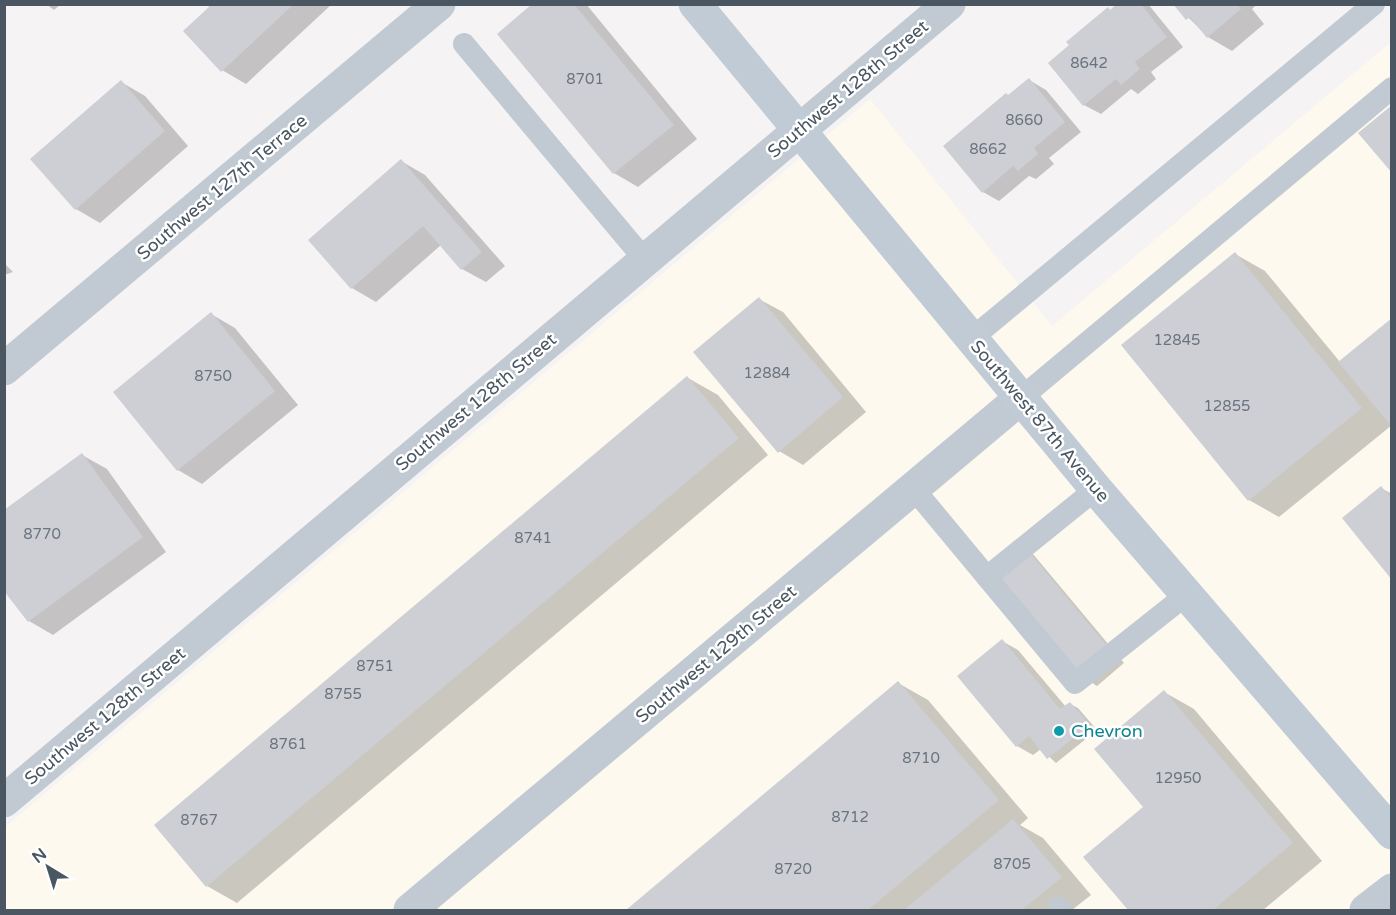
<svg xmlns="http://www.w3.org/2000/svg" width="1396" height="915" font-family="'Varela Round',sans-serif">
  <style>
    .commercial { fill: #fdf9ef }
    .shadow { fill: #0003 }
    .building { fill: #cdcfd5 }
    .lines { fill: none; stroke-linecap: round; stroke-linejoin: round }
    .service { stroke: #c1cad2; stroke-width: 22 }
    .minor { stroke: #c1cad2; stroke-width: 33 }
    .tertiary { stroke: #c1cad2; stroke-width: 33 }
    .secondary { stroke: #c1cbd6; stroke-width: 33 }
    .culture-dot { fill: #0f9aa8; stroke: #fff; stroke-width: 2 }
    .labels { text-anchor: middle; stroke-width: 5; stroke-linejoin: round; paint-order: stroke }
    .number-label { font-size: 15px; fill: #6b747e }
    .street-label { font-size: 18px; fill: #4a5661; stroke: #fff }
    .culture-label { font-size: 18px; fill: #0d838f; stroke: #fff; text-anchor: start }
  </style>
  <rect width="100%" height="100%" fill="#f5f3f3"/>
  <path class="commercial" d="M1391,42v868h-1386l-1,-82 866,-729 182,227z"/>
  <g class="shadow">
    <path d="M46,4h15l-7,6z"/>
    <path d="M209,4h123l-86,80 -24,-14z"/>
    <path d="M535,4h51l111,135 -59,48 -24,-14 -115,-139z"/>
    <path d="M1119,4h29l35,43 -32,25 5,7 -18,15 -7,-5 -30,25 -17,-9 25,-96 3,2z"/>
    <path d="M1175,4h82l-5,5 12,15 -32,27 -24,-14z"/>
    <path d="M1029,80l17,10 35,42 -32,26 5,6 -18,15 -7,-3 -30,25 -16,-9 26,-96z"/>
    <path d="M121,82l24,14 43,50 -88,77 -24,-14z"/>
    <path d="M401,161l24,14 80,91 -19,16 -24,-13 -21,-24 -65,57 -24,-14z"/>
    <path d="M1235,254l30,17 127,154 -113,92 -30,-17z"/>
    <path d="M4,263l9,9 -9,3z"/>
    <path d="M759,299l24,13 83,100 -63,53 -24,-14z"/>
    <path d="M211,314l24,14 63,77 -96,79 -24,-14z"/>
    <path d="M688,378l30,17 50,60 -531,448 -30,-17z"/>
    <path d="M82,455l25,14 59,83 -113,83 -24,-14z"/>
    <path d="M1381,488l11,6v83z"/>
    <path d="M1033,554l91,109 -27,23 -8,-5 -91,-110z"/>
    <path d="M1002,641l16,9 48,57 4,-3 8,4 19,22 -41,33 -15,-14 -8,6 -16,-9z"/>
    <path d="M898,683l30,17 100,118 -8,7 23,13 48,57 -19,15h-444z"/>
    <path d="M1164,692l30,17 128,152 -59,49h-133l-44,-52 59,-51z"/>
  </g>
  <g class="building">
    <path d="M207,4h87l-73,68 -38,-41 26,-24z"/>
    <path d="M532,4h42l100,121 -61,49 -116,-140z"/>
    <path d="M1117,4h24l26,33 -32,25 5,7 -19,16 -5,-6 -33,27 -35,-43 21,-18 -3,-3 42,-35 2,3z"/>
    <path d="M1173,4h64l4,5 -34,29 -17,-21 -4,3z"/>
    <path d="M1029,78l36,44 -31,26 4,6 -20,17 -5,-5 -31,27 -39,-47 63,-53 2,2z"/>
    <path d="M121,80l44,51 -90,79 -45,-51z"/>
    <path d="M1392,105v68l-34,-40z"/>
    <path d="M401,159l81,93 -21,18 -38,-44 -72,63 -43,-49z"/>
    <path d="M1235,252l127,156 -114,93 -127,-156z"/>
    <path d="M759,297l84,100 -65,56 -85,-101z"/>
    <path d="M211,312l64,79 -98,80 -64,-79z"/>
    <path d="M1392,318v109l-54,-65z"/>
    <path d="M687,376l52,62 -533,449 -52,-62z"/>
    <path d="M82,453l61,84 -115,85 -24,-31v-81z"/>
    <path d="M1381,486l11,13v81l-50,-62z"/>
    <path d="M1025,547l92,111 -29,24 -92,-111z"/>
    <path d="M1002,639l58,70 10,-7 20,23 -43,34 -18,-23 -13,11 -59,-71z"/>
    <path d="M898,681l101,119 -131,110h-242z"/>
    <path d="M1164,690l129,153 -80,67h-85l-45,-53 60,-50 -49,-58z"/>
    <path d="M1013,819l49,58 -40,33h-118z"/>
  </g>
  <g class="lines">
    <g class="service">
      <path d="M464,44l181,216"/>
      <path d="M971,339l403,-335"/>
      <path d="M1021,398l371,-310"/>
      <path d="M913,488l162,195 111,-88"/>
      <path d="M987,577l109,-88"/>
      <path d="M1059,908l2,2"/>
    </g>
    <g class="minor">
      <path d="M4,369l435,-365"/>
      <path d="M410,910l611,-512"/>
      <path d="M1366,910l26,-20"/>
    </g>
    <path class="tertiary" d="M4,801l945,-797"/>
    <path class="secondary" d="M695,4l401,485 296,344"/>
  </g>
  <circle class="culture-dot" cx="1059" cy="731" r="6"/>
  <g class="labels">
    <g class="number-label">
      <text x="1089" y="68">8642</text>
      <text x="585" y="84">8701</text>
      <text x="1024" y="125">8660</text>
      <text x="988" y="154">8662</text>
      <text x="1177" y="345">12845</text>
      <text x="767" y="378">12884</text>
      <text x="213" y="381">8750</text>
      <text x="1227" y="411">12855</text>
      <text x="42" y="539">8770</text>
      <text x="533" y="543">8741</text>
      <text x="375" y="671">8751</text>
      <text x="343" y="699">8755</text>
      <text x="288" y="749">8761</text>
      <text x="921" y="763">8710</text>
      <text x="1178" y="783">12950</text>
      <text x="850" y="822">8712</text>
      <text x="199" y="825">8767</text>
      <text x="1012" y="869">8705</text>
      <text x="793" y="874">8720</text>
    </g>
    <g class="street-label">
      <text transform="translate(848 89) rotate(-40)" y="6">Southwest 128th Street</text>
      <text transform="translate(222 187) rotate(-40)" y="6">Southwest 127th Terrace</text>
      <text transform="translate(476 402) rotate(-40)" y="6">Southwest 128th Street</text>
      <text transform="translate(1040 421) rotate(50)" y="6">Southwest 87th Avenue</text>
      <text transform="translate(716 654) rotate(-40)" y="6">Southwest 129th Street</text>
      <text transform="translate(105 716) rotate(-40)" y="6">Southwest 128th Street</text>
    </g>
    <g class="culture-label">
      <text x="1071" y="737">Chevron</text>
    </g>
  </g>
  <rect width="1396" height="915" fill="none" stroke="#4a5661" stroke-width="12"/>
  <g transform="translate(48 867) rotate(322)" stroke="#ffffff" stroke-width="4.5" paint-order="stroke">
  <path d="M0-4.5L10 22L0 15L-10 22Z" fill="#4a5661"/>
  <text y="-9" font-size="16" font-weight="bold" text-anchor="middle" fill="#4a5661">N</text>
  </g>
</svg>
